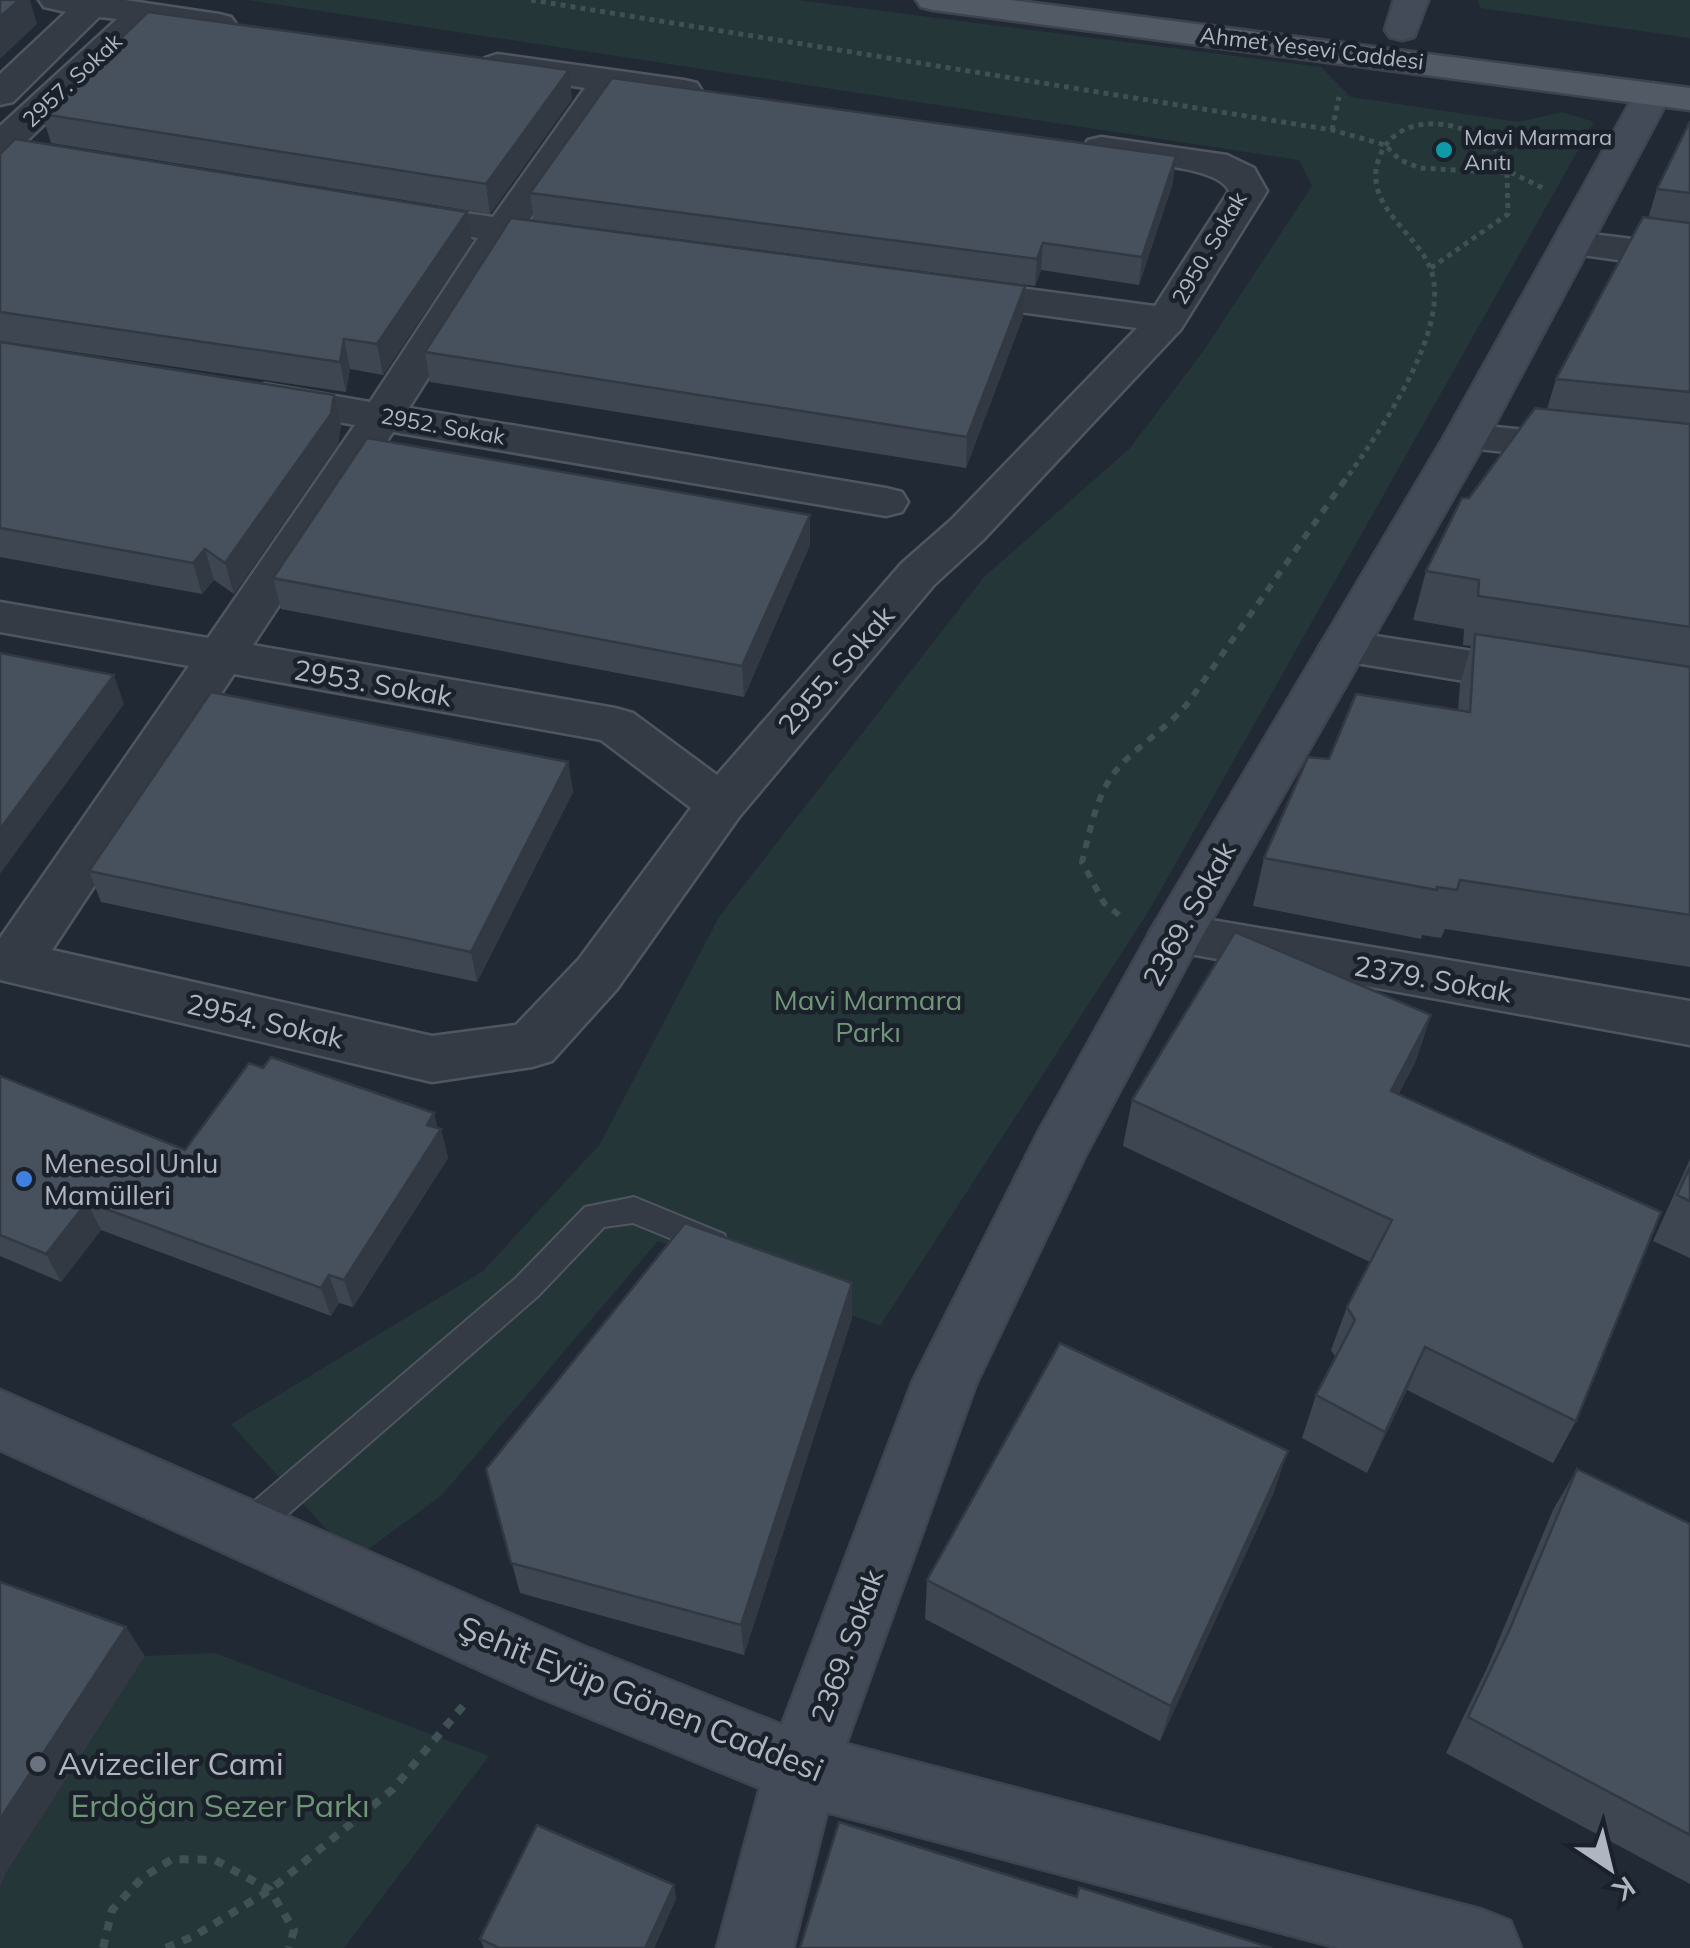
<svg xmlns="http://www.w3.org/2000/svg" width="1690" height="1948" font-family="Mulish,sans-serif">
  <style>
    .green { fill: #243637 }
    .lines { fill: none; stroke-linecap: round; stroke-linejoin: round }
    .lane-casing { stroke: #4f5660; stroke-width: 4 }
    .street-casing { stroke: #4f5660; stroke-width: 5 }
    .secondary-casing { stroke: #3e444f; stroke-width: 5 }
    .primary-casing { stroke: #3e444f; stroke-width: 5 }
    .path-far2 { stroke: #405153; stroke-width: 5; stroke-dasharray: 5 5; stroke-linecap: butt }
    .path-far1 { stroke: #405153; stroke-width: 6; stroke-dasharray: 8 8; stroke-linecap: butt }
    .path { stroke: #405153; stroke-width: 8; stroke-dasharray: 9 9; stroke-linecap: butt }
    .lane { fill: #343b45; fill-rule: evenodd }
    .street { fill: #343b45; fill-rule: evenodd }
    .secondary { fill: #434b58; fill-rule: evenodd }
    .primary { fill: #525a66; fill-rule: evenodd }
    .wall { fill: #3d4651 }
    .shaded-wall { fill: #323942 }
    .building { fill: #47515e; stroke: #323942; stroke-width: 2.5 }
    .culture-dot { fill: #0f9aa8; stroke: #1a212a; stroke-width: 4 }
    .shop-dot { fill: #3f7fe0; stroke: #1a212a; stroke-width: 4 }
    .worship-dot { fill: #6b7280; stroke: #1a212a; stroke-width: 4 }
    .labels { text-anchor: middle; stroke-width: 9; stroke-linejoin: round; paint-order: stroke }
    .far-street-label { font-size: 22px; fill: #afb6c2; stroke: #1a212a }
    .far-poi-label { font-size: 22px; fill: #afb6c2; stroke: #1a212a; text-anchor: start }
    .street-label { font-size: 28px; fill: #afb6c2; stroke: #1a212a }
    .park-label { font-size: 28px; fill: #709679; stroke: #1a212a }
    .poi-label { font-size: 28px; fill: #afb6c2; stroke: #1a212a; text-anchor: start }
    .near-street-label { font-size: 32px; fill: #afb6c2; stroke: #1a212a }
    .near-poi-label { font-size: 32px; fill: #afb6c2; stroke: #1a212a; text-anchor: start }
    .near-park-label { font-size: 32px; fill: #709679; stroke: #1a212a }
  </style>
  <rect width="100%" height="100%" fill="#212935"/>
  <g class="green">
    <path d="M248,0h549l524,67 30,30 168,25 43,-10 32,10 -444,787 -270,417 -222,-85 -216,254 -88,65 -123,-136 252,-153 117,-127 119,-227 265,-340 146,-129 74,-98 108,-164 -13,-26z"/>
    <path d="M1478,0h212v38l-210,-30z"/>
    <path d="M215,1653l274,103 -145,192h-344v-60l6,-15 139,-217z"/>
  </g>
  <g class="lines">
    <defs>
      <path id="lane" d="M634,1197l90,37 4,9 -4,9 -11,4 -80,-33 -29,4 -66,69 -282,246 -12,5 -12,-5 -5,-11 5,-11 284,-242 69,-71z"/>
      <g id="street">
        <path d="M39,0h86l94,14 12,3 5,7 -5,7 -12,3 -68,-10 -138,130 -13,3v-31l117,-107 -18,-2 -86,85 -13,3v-31l66,-62 -22,-5z"/>
        <path d="M497,54l187,26 13,3 5,8 -5,8 -13,3 -66,-10 -90,130 61,11 5,8 -5,8 -14,4 -61,-10 -105,165 477,80 16,4 6,10 -6,10 -16,4 -493,-84 -140,213 362,63 18,5 84,62 185,-212 49,-43 186,-192 -184,-25 -14,-4 -6,-8 6,-8 14,-4 202,27 74,-115c-12,-28 -110,-28 -141,-35l-5,-8 5,-8 13,-3 126,18 27,13 13,23 -86,138 -198,211 -49,45 -195,232 -122,172 -65,72 -20,6 -100,15 -432,-102v-42l189,-272 -189,-34v-30l208,36 147,-213 -105,-19 -6,-9 6,-9 15,-4 105,18 108,-164 -94,-16 -5,-8 5,-8 14,-3 95,14 92,-129 -100,-16 -6,-7 6,-7zM234,674l367,66 90,68 -112,151 -63,66 -84,11 -380,-86z"/>
        <path d="M1575,232l115,14v24l-129,-18 -5,-8 5,-8z"/>
        <path d="M1466,424l224,22v26l-239,-26 -7,-9 7,-9z"/>
        <path d="M1343,631l194,30 17,4 7,12 -7,12 -17,4 -211,-35 -7,-11 7,-11z"/>
        <path d="M1176,914l514,87v44l-533,-97 -8,-14 8,-14z"/>
      </g>
      <g id="secondary">
        <path d="M1394,0h34l-14,37 -12,3 -12,-3 -5,-7z"/>
        <path d="M1653,83l13,3 5,8 -183,343 -289,505 -114,214 -109,228 -130,360 637,166 27,11 11,27h-182l-512,-136 -34,136h-76l43,-160 -223,-92 -537,-246v-60l583,256 199,79 131,-344 126,-250 118,-211 287,-483 191,-343 5,-8z"/>
      </g>
      <path id="primary" d="M916,0h95l679,88v22l-757,-100 -12,-3z"/>
    </defs>
    <use href="#lane" class="lane-casing"/>
    <use href="#street" class="street-casing"/>
    <use href="#secondary" class="secondary-casing"/>
    <use href="#primary" class="primary-casing"/>
    <g class="path-far2">
      <path d="M531,0l801,130 53,15 15,15 20,8 92,5 33,16"/>
      <path d="M1332,130l7,-33"/>
      <path d="M1431,268l77,-54 -1,-42"/>
      <path d="M1343,483c34,-47 109,-153 88,-213 -13,-36 -64,-62 -54,-105 15,-65 114,-46 135,8"/>
    </g>
    <path class="path-far1" d="M1119,915l-15,-12 -22,-41c8,-30 13,-63 32,-89 19,-25 51,-42 74,-70l157,-223"/>
    <g class="path">
      <path d="M103,1948l9,-38 30,-32 30,-19 43,1 55,30 24,40 -5,18"/>
      <path d="M166,1948l28,-12 76,-46 123,-101 75,-89"/>
    </g>
    <use href="#lane" class="lane"/>
    <use href="#street" class="street"/>
    <use href="#secondary" class="secondary"/>
    <use href="#primary" class="primary"/>
  </g>
  <g class="wall">
    <path d="M572,99l-82,115 -439,-71 -9,-29z"/>
    <path d="M1690,121v846l-245,-38 -4,9 -19,-3 -1,4 -168,-33 11,-48 65,-99 129,-49 2,-26 11,-38 -8,-1 1,-16 -51,-9 13,-49 43,-73 78,-89 9,-30 92,-161 9,-29z"/>
    <path d="M0,154l472,88 -89,133 -33,-6 -4,23 -346,-51z"/>
    <path d="M1173,183l-34,102 -98,-15 -6,16 -501,-66 -4,-27z"/>
    <path d="M1023,317l-57,151 -536,-86 -5,-30z"/>
    <path d="M0,342l341,83 -3,19 -104,150 -20,-14 -12,14 -202,-37z"/>
    <path d="M810,515v30l-66,152 -463,-88 -8,-31z"/>
    <path d="M568,762l5,30 -96,190 -376,-80 -12,-31z"/>
    <path d="M1431,1015l-16,48 -17,32 178,326 -23,42 -146,-73 -40,83 -65,-35 14,-43 20,-37 -5,-8 16,-43 23,-45 -247,-116 9,-46z"/>
    <path d="M0,1076l185,74 253,-22 3,1 7,29 -95,149 -14,-4 -8,13 -230,-86 -40,52 -61,-26z"/>
    <path d="M1690,1159v99l-37,-17z"/>
    <path d="M852,1283v35l-108,337 -224,-62 -34,-124z"/>
    <path d="M1577,1469l113,55v360l-244,-131 41,-85 66,-158z"/>
    <path d="M1274,1492l-114,249 -235,-122 2,-39z"/>
    <path d="M674,1885l2,14 -22,49h-170l-4,-9z"/>
  </g>
  <g class="shaded-wall">
    <path d="M19,0h11l7,24 -37,35v-42z"/>
    <path d="M569,70l3,29 -82,115 -4,-30z"/>
    <path d="M1176,156l-3,27 -34,102 3,-28z"/>
    <path d="M467,212l5,30 -89,133 -6,-31z"/>
    <path d="M1043,243l-2,27 -6,16 2,-27z"/>
    <path d="M1025,286l-2,31 -57,151 1,-31z"/>
    <path d="M344,339l6,30 -4,23 -6,-30z"/>
    <path d="M334,395l7,30 -3,19 -104,150 -9,-31z"/>
    <path d="M810,515v30l-66,152 -2,-31z"/>
    <path d="M205,549l9,31 -12,14 -9,-31z"/>
    <path d="M114,675l10,29 -124,170v-45z"/>
    <path d="M568,762l5,30 -96,190 -6,-30z"/>
    <path d="M1431,1015l-16,48 -40,75 16,-47z"/>
    <path d="M434,1113l5,19 2,-3 7,29 -95,149 -9,-27z"/>
    <path d="M87,1202l14,28 -40,52 -15,-28z"/>
    <path d="M329,1275l10,28 -8,13 -10,-28z"/>
    <path d="M852,1283v35l-108,337 -3,-30z"/>
    <path d="M1425,1347l-18,43 -40,83 18,-41z"/>
    <path d="M1288,1451l-14,41 -114,249 11,-35z"/>
    <path d="M126,1627l19,29 -139,217 -6,15v-69z"/>
    <path d="M674,1885l2,14 -22,49h-9z"/>
  </g>
  <g class="building">
    <path d="M0,0h19l-19,17z"/>
    <path d="M148,12l421,58 -83,114 -444,-70z"/>
    <path d="M612,78l564,78 -34,101 -99,-14 -6,16 -507,-66z"/>
    <path d="M1690,121v72l-33,-4z"/>
    <path d="M15,139l452,73 -90,132 -33,-5 -4,23 -340,-50v-158z"/>
    <path d="M1643,217l47,6v169l-134,-13z"/>
    <path d="M511,218l514,68 -58,151 -542,-85z"/>
    <path d="M0,342l334,53 -3,19 -106,149 -20,-14 -12,14 -193,-35z"/>
    <path d="M1535,408l155,16v203l-212,-31 1,-16 -53,-9 36,-73h7z"/>
    <path d="M367,438l443,77 -68,151 -469,-88z"/>
    <path d="M1475,634l215,33v248l-230,-35 -3,10 -20,-3v3l-173,-32 44,-101 21,2 27,-65 114,18z"/>
    <path d="M0,653l114,22 -114,154z"/>
    <path d="M211,692l357,70 -97,190 -382,-81z"/>
    <path d="M1235,932l196,83 -40,76 270,121 -85,209 -151,-74 -40,85 -69,-37 39,-75 -8,-13 45,-87 -260,-120z"/>
    <path d="M271,1057l163,56 -7,12 14,4 -97,151 -15,-5 -8,13 -234,-86 -41,52 -46,-19v-159l185,74 64,-87 14,5z"/>
    <path d="M1690,1167v34l-13,-6z"/>
    <path d="M685,1223l167,60 -111,342 -230,-62 -25,-94z"/>
    <path d="M1060,1343l228,108 -117,255 -244,-126z"/>
    <path d="M1577,1469l113,55v311l-222,-118 41,-86z"/>
    <path d="M0,1582l126,45 -126,192z"/>
    <path d="M839,1822l238,75 2,-10 193,61h-472z"/>
    <path d="M537,1825l137,60 -29,63h-146l-19,-9z"/>
  </g>
  <circle class="culture-dot" cx="1444" cy="150" r="10"/>
  <circle class="shop-dot" cx="24" cy="1179" r="10"/>
  <circle class="worship-dot" cx="38" cy="1764" r="10"/>
  <g class="labels">
    <g class="far-street-label">
      <text transform="translate(1312 48) rotate(7)" y="8">Ahmet Yesevi Caddesi</text>
      <text transform="translate(72 80) rotate(-43)" y="8">2957. Sokak</text>
      <text transform="translate(1209 248) rotate(-60)" y="8">2950. Sokak</text>
      <text transform="translate(443 426) rotate(10)" y="8">2952. Sokak</text>
    </g>
    <g class="far-poi-label">
      <text x="1464" y="145">Mavi Marmara<tspan x="1464" dy="25">Anıtı</tspan></text>
    </g>
    <g class="street-label">
      <text transform="translate(836 670) rotate(-49)" y="10">2955. Sokak</text>
      <text transform="translate(373 683) rotate(10)" y="10">2953. Sokak</text>
      <text transform="translate(1189 914) rotate(-61)" y="10">2369. Sokak</text>
      <text transform="translate(1433 979) rotate(10)" y="10">2379. Sokak</text>
      <text transform="translate(265 1021) rotate(13)" y="10">2954. Sokak</text>
      <text transform="translate(847 1646) rotate(-70)" y="10">2369. Sokak</text>
    </g>
    <g class="park-label">
      <text x="868" y="1010">Mavi Marmara<tspan x="868" dy="32">Parkı</tspan></text>
    </g>
    <g class="poi-label">
      <text x="44" y="1173">Menesol Unlu<tspan x="44" dy="32">Mamülleri</tspan></text>
    </g>
    <g class="near-street-label">
      <text transform="translate(641 1699) rotate(22)" y="11">Şehit Eyüp Gönen Caddesi</text>
    </g>
    <g class="near-poi-label">
      <text x="58" y="1775">Avizeciler Cami</text>
    </g>
    <g class="near-park-label">
      <text x="220" y="1817">Erdoğan Sezer Parkı</text>
    </g>
  </g>
  <g transform="translate(1610 1868) rotate(145)" stroke="#1a212a" stroke-width="8" paint-order="stroke">
  <path d="M0-8L18 38L0 25L-18 38Z" fill="#afb6c2"/>
  <text y="-15" font-size="28" font-weight="bold" text-anchor="middle" fill="#afb6c2">K</text>
  </g>
</svg>
